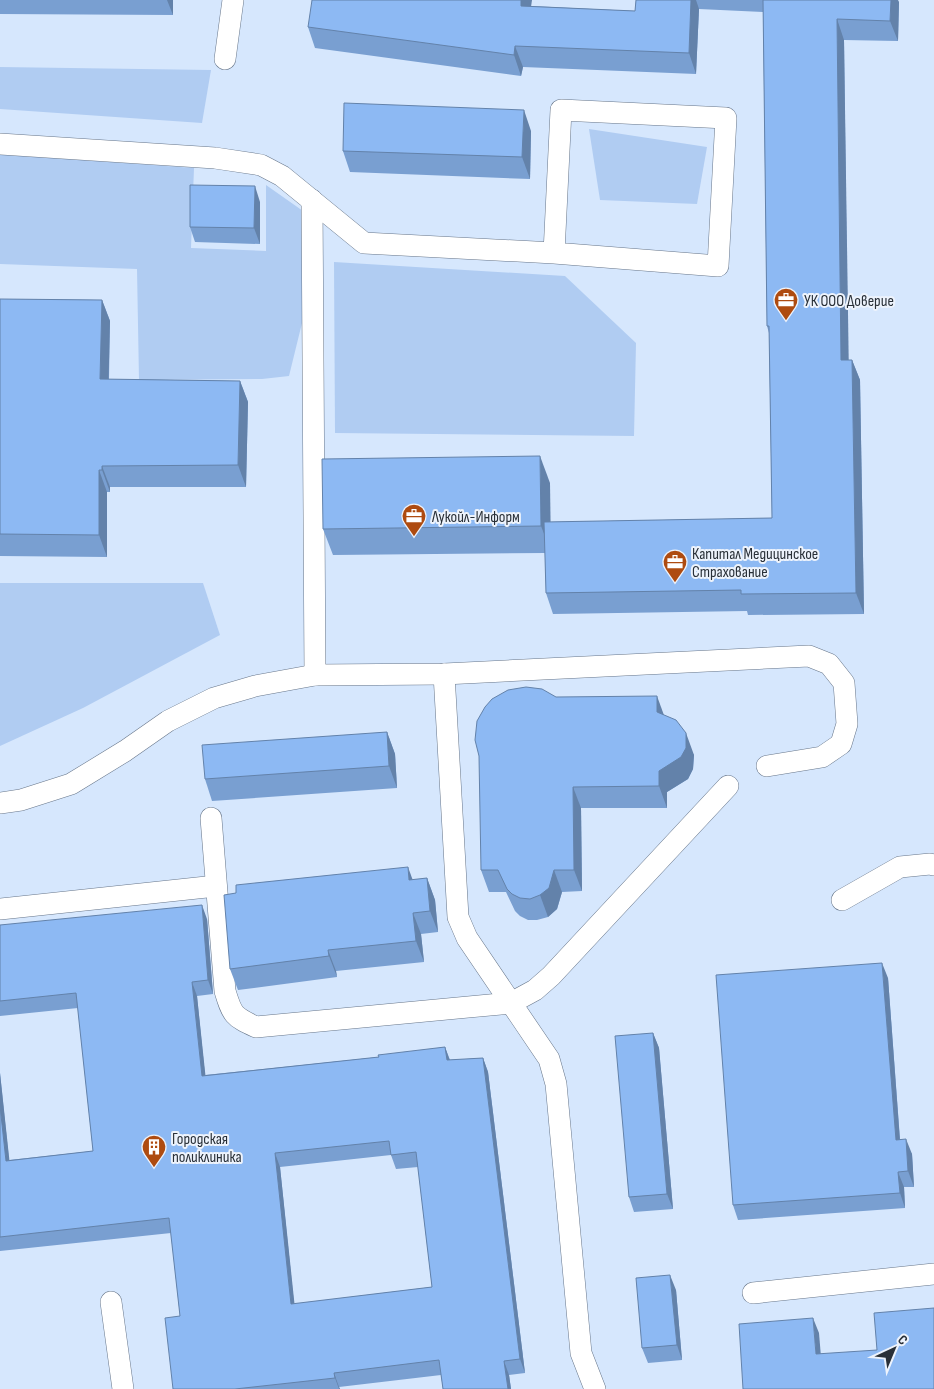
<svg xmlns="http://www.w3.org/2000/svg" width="934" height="1389" font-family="'Sofia Sans Condensed',sans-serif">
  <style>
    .green { fill: #b0ccf2 }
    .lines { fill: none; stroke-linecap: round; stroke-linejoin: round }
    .service-casing { stroke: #67768a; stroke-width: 22 }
    .service { stroke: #fff; stroke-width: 21 }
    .wall { fill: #799fd1; fill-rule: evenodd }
    .shaded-wall { fill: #6382aa }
    .building { fill: #8db9f3; stroke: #6382aa; fill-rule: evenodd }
    .labels { text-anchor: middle; stroke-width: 4; stroke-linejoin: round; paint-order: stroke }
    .poi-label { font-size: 16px; fill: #293038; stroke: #edf3fc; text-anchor: start }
  </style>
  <rect width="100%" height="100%" fill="#d6e7fd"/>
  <g class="green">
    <path d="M0,67l211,3 -9,53 -202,-14z"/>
    <path d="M589,129l118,18 -10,57 -97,-4z"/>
    <path d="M0,154l194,14 -3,80 75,3v-66l37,26 -1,112 -13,53 -27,3 -123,1 -2,-111 -137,-5z"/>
    <path d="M334,262l231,14 71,67 -2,93 -299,-3z"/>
    <path d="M0,583h203l17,52 -137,73 -83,38z"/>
  </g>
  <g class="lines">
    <defs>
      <g id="service">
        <path d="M225,59l8,-59"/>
        <path d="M0,144l215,14 46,7 21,11 82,67 190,10 164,13 8,-148 -165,-8 -7,143"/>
        <path d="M312,200l3,475"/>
        <path d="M444,674l14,243 9,21 82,121 7,25 25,269 14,36"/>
        <path d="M0,803l21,-3 50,-16 54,-33 43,-30 46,-23 41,-12 60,-11 129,-1 365,-18 20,8 15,19 3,41 -6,20 -19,13 -55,9"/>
        <path d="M211,818l14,173c7,24 9,26 31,36l255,-24 24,-13 16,-14 177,-190"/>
        <path d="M842,900l58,-33 30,-3 4,1"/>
        <path d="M0,909l216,-23"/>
        <path d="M753,1293l181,-19"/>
        <path d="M111,1302l12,87"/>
      </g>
    </defs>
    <use href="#service" class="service-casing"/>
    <use href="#service" class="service"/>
  </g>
  <g class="wall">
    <path d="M0,0h173v15l-173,-1z"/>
    <path d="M636,0h255l8,2 -1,39 -54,-1 4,320h4l8,20 4,234 -116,1 -1,-4 -194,3 -7,-21 -1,-40 -212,2 -10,-26 227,-46v39l222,-4 -3,-185 -2,-7 -4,-314 -64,-3 -3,65 -173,-7 -2,9 -206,-28 -7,-21 223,-21 104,5z"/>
    <path d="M531,131l-1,48 -180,-7 -7,-21z"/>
    <path d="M260,202v42l-65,-2 -5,-15z"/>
    <path d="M0,299l102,1 8,21 -1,58 131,2 8,21 -2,85h-136v5h-3v65l-107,-1z"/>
    <path d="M556,697l108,18 30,40 -1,14 -5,10 -21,13v16h-86l1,83 -20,1 -5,17 -9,8 -11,3h-9l-8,-4 -5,-5 -9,-19h-17l-8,-22z"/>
    <path d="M387,732l8,22 2,34 -185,13 -7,-22z"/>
    <path d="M427,878l8,22 3,32 -17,2 3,28 -88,9 1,6 -99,13 -8,-21 183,-89z"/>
    <path d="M207,919l6,75 -16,2 8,79 174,-18 66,-10 5,13 33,-2 5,14 37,301 -16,2 2,14h-68l-2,-14 -102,12 1,2h-167l7,-73 -9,-83 -171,18v-178l9,87 84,-9 -15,-143 -78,8v-91zM391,1155l5,14 22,-2 14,120 -138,17 -14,-137z"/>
    <path d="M888,978l12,161 12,15 2,33h-10l1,21 -167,12 -5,-15z"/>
    <path d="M653,1033l6,15 14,161 -39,3 -5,-15z"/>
    <path d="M676,1290l6,70 -34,3 -6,-15z"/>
  </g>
  <g class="shaded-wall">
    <path d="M167,0h6v15z"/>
    <path d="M521,0h11l-4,27 -7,-21z"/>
    <path d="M691,0h5l3,9 -3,65 -7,-21z"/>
    <path d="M891,0h7l1,2 -1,39 -8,-20z"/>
    <path d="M837,19l7,21 5,341 -8,-21z"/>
    <path d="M515,46l8,21 -2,9 -7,-21z"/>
    <path d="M524,110l7,21 -1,48 -8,-22z"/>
    <path d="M255,186l5,16v42l-6,-16z"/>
    <path d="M102,300l8,21 -2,80 -8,-22z"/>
    <path d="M852,360l8,20 4,234 -8,-21z"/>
    <path d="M240,381l8,21 -2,85 -8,-22z"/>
    <path d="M540,456l10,27 1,69 -10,-26z"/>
    <path d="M102,466l8,21v5l-8,-22z"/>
    <path d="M99,470l8,22v65l-8,-22z"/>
    <path d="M657,696l8,22 -8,-6z"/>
    <path d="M387,732l8,22 2,34 -8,-22z"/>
    <path d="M686,733l8,22 -1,14 -5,10 -21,13v16l-8,-22v-15z"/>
    <path d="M573,787l8,21 1,83 -8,-21z"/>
    <path d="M408,867l8,22 -7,-9z"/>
    <path d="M554,870l8,22 -5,17 -9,8 -8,-22z"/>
    <path d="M427,878l8,22 3,32 -8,-21z"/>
    <path d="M202,905l5,14 6,75 -5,-14z"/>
    <path d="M413,913l8,21 3,28 -8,-21z"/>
    <path d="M328,950l8,21 1,6 -8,-21z"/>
    <path d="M882,963l6,15 13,177 -5,-15z"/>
    <path d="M192,982l5,14 10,94 -5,-14z"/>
    <path d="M653,1033l6,15 14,161 -6,-15z"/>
    <path d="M445,1047l5,14 -3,-1z"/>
    <path d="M483,1058l5,14 37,301 -5,-14z"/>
    <path d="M0,1073l11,102 -5,-14 -6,-55z"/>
    <path d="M906,1139l6,15 2,33 -6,-16z"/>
    <path d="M275,1153l5,14 16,151 -5,-14z"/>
    <path d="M898,1172l6,15 1,21 -5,-15z"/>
    <path d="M670,1275l6,15 6,70 -5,-15z"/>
    <path d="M813,1318l6,15 3,36 -6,-15z"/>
    <path d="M504,1361l5,14 2,14h-3z"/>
    <path d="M334,1373l5,14 1,2h-1l-4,-11z"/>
  </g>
  <g class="building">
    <path d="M312,0h209v6l114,5 1,-11h55l-2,53 -174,-7 -1,9 -206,-28z"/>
    <path d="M763,0h128l-1,21 -53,-2 4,341h11l4,233 -115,1v-4l-195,3 -2,-71 228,-4 -3,-192h-2z"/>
    <path d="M344,103l180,7 -2,47 -179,-6z"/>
    <path d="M190,185l65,1 -1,42 -64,-1z"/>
    <path d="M0,299l102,1 -2,79 140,2 -2,84 -136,1v4h-3v65l-99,-1z"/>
    <path d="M540,456l1,70 -218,3 -1,-70z"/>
    <path d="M526,687l16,2 14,8 101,-1v16l19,8 10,13v15l-5,9 -22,14v15l-86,1 1,83h-20l-5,18 -9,7 -10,4 -10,-1 -8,-4 -5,-5 -9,-19h-17l-2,-114 -4,-16 2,-19 8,-14 7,-8 16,-9z"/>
    <path d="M387,732l2,34 -184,13 -3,-34z"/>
    <path d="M408,867l1,13 18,-2 3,33 -17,2 3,28 -88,9 1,6 -99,13 -6,-74 12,-2v-8z"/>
    <path d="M202,905l6,75 -16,2 10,94 177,-19 -1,-2 67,-8 2,13 36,-2 37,301 -16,2 4,28h-65l-4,-29 -105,13 1,5 -100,11h-62l-8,-71 15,-2 -11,-98 -169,19v-131l6,55 87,-10 -17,-158 -76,8v-76zM389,1141l2,14 25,-3 16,135 -141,17 -16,-151z"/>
    <path d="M882,963l14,177 10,-1 2,32 -10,1 2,21 -167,12 -17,-230z"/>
    <path d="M653,1033l14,161 -38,3 -14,-161z"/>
    <path d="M670,1275l7,70 -35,3 -6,-70z"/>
    <path d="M934,1308v81h-191l-4,-65 74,-6 3,36 61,-4 -3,-37z"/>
  </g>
  <defs>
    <symbol id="office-pin" viewBox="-11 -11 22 30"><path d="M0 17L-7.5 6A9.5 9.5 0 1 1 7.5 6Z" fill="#ae4b10" stroke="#edf3fc"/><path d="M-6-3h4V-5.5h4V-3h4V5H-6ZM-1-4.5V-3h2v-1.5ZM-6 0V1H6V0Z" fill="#fff"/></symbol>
    <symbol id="building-pin" viewBox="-11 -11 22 30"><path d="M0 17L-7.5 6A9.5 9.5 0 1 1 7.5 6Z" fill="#ae4b10" stroke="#edf3fc"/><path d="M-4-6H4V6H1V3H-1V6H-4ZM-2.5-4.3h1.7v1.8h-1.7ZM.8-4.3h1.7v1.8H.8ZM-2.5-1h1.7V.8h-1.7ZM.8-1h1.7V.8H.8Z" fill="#fff"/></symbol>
  </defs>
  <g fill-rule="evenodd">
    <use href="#office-pin" x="772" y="286" width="28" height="38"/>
    <use href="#office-pin" x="400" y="502" width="28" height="38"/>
    <use href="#office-pin" x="661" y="548" width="28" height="38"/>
    <use href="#building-pin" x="140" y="1133" width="28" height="38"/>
  </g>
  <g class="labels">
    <g class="poi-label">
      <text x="804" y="306">УК ООО Доверие</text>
      <text x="432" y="522">Лукойл-Информ</text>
      <text x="692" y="559">Капитал Медицинское<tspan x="692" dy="18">Страхование</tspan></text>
      <text x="172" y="1144">Городская<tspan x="172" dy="18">поликлиника</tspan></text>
    </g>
  </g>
  <g transform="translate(894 1349) rotate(44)" stroke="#edf3fc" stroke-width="4" paint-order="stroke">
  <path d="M0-4L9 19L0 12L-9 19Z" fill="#293038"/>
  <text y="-8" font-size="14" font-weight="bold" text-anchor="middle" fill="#293038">С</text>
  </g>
</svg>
